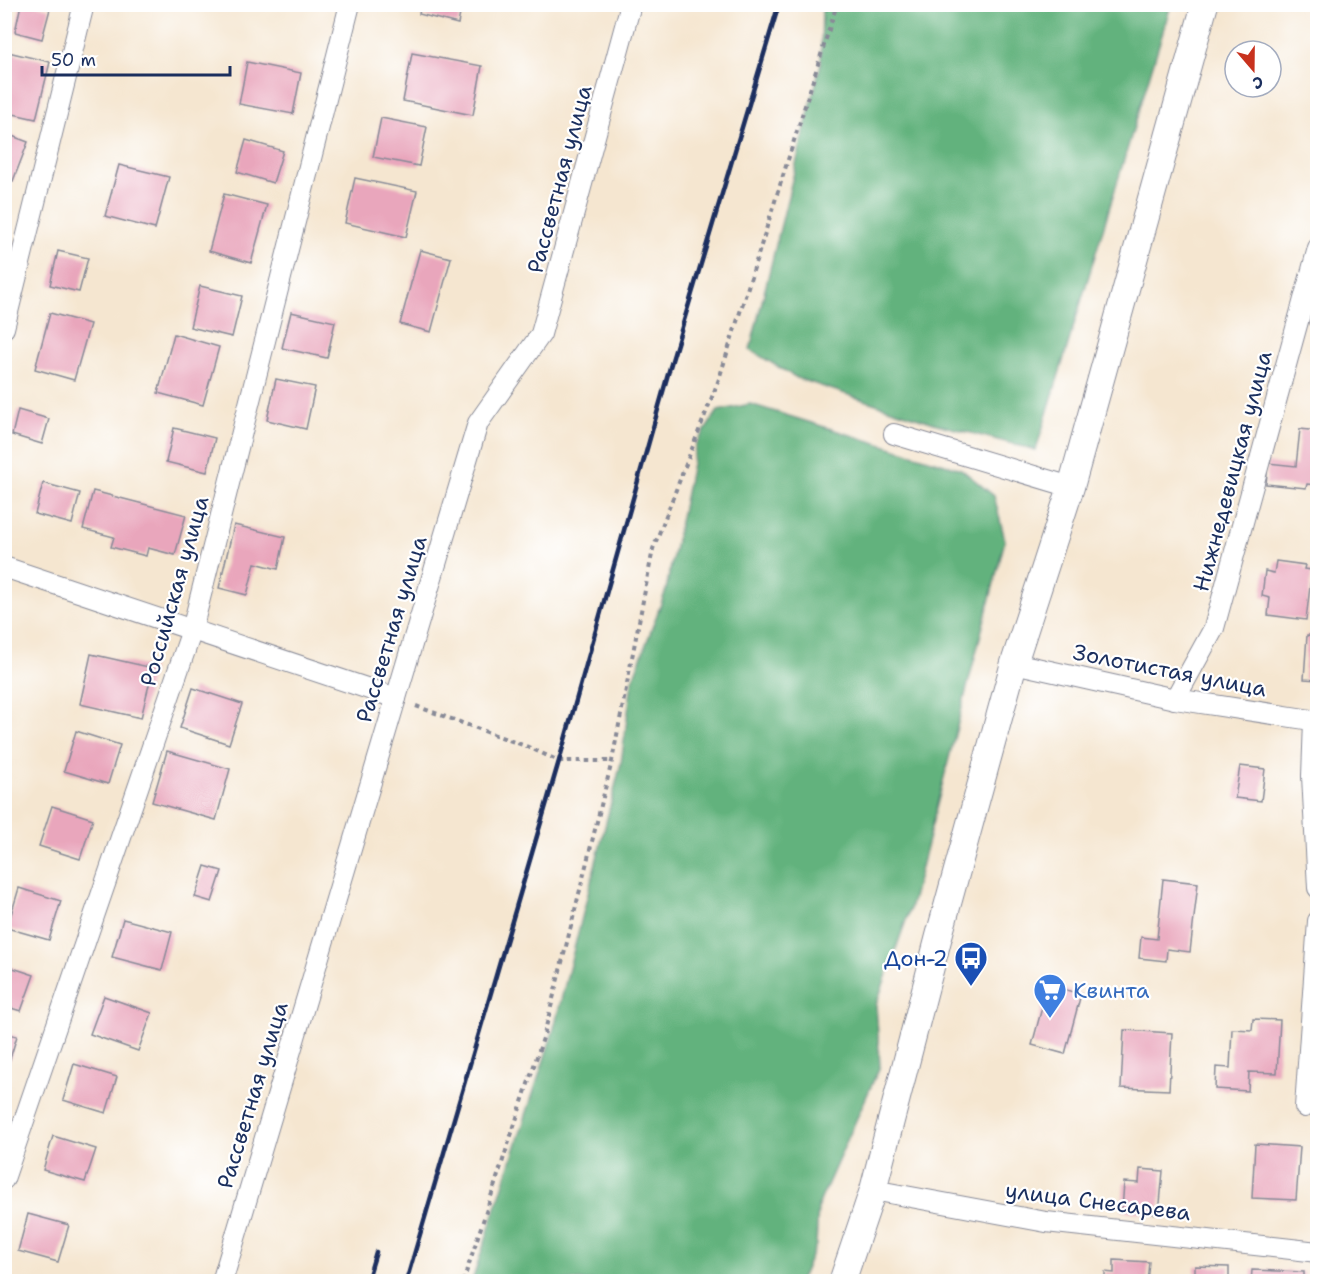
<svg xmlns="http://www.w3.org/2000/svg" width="1322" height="1286" font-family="'Shantell Sans',sans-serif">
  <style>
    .forest { fill: #62b27d; stroke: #3e706e; stroke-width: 1.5 }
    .building { fill: #e9a6bc }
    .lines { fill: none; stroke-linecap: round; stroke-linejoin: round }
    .minor-casing { stroke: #888a97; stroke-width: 22 }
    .tertiary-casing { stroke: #888a97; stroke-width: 28 }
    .path { stroke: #888a97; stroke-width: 4; stroke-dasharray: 4.5 4.5; stroke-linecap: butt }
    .minor { stroke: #fff; stroke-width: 20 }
    .tertiary { stroke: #fff; stroke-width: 26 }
    .rail { stroke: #1b2f5e; stroke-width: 4.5 }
    .labels { text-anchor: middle; stroke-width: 4.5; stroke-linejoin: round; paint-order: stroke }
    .street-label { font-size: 22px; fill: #1b2f5e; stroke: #fff }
    .transit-label { font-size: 22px; fill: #164399; stroke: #fff; text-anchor: end }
    .shop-label { font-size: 22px; fill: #366cbe; stroke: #fff; text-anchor: start }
  </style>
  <rect width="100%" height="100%" fill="#fff"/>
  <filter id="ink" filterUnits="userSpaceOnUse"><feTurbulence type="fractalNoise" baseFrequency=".0167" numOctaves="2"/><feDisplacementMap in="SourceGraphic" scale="12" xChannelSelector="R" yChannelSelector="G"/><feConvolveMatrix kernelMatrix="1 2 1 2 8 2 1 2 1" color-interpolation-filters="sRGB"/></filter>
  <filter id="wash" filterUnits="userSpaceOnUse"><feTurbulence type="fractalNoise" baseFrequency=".008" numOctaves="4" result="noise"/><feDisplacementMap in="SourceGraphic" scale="24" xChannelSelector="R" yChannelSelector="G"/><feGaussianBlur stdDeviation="1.35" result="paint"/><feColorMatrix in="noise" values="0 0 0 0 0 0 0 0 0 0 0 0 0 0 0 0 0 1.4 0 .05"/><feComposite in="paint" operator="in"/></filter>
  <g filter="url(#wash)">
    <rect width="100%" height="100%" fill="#f5e6d0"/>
    <g class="forest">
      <path d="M822,5h349l-135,445 -96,-25 -143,-47 -47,-28 71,-287z"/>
      <path d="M750,404l211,65 33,27 11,44 -94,366 -35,99 4,61 -62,140 -2,39 -16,36h-328l81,-249 68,-269 11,-81 34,-92 30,-146 22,-33z"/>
    </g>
    <g id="blocks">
      <g class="building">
        <path d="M21,4h11l18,5 -8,30 -27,-7z"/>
        <path d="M421,4h41l-4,20 -39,-10z"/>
        <path d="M4,51l46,11 -14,57 -32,-7z"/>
        <path d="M412,53l70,13 -9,49 -70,-14z"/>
        <path d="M247,62l54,11 -8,41 -54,-10z"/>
        <path d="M381,118l46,9 -8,39 -46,-9z"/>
        <path d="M4,133l24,9 -15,39 -9,-3z"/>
        <path d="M246,140l37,11 -10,32 -36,-11z"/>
        <path d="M119,165l50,12 -14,52 -50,-13z"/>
        <path d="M355,178l62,13 -11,46 -61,-14z"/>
        <path d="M224,194l43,11 -16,58 -42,-12z"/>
        <path d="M420,250l31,8 -20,74 -31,-8z"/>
        <path d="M58,251l30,7 -9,34 -29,-7z"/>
        <path d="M200,286l42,10 -10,41 -42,-10z"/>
        <path d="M291,312l44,10 -8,36 -45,-10z"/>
        <path d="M50,313l40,11 -16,56 -39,-11z"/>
        <path d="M174,334l45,13 -16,58 -45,-12z"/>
        <path d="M276,379l39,8 -9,42 -39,-9z"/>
        <path d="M18,410l31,9 -7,25 -30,-9z"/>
        <path d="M174,428l41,10 -8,34 -41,-10z"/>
        <path d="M1300,429l18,2v54l-11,-1 -1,4 -40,-4 2,-21 28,3z"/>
        <path d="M43,483l37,10 -8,31 -37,-10z"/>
        <path d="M93,491l93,24 -11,40 -27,-7 -2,8 -35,-9 3,-10 -31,-8z"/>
        <path d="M234,525l51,12 -7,32 -23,-6 -8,32 -28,-7z"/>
        <path d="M1276,561l29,4 -1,4 8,1 -6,50 -38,-5 2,-17 -8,-2 3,-25 9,2z"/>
        <path d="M1307,635l11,1v44l-14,-1z"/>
        <path d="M91,654l62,14 -12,50 -61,-14z"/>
        <path d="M193,688l49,16 -13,40 -49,-16z"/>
        <path d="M76,731l44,14 -12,39 -44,-13z"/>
        <path d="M167,751l63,18 -14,51 -64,-18z"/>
        <path d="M1240,766l25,3 -4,32 -26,-3z"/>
        <path d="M52,806l41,13 -13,40 -41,-13z"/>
        <path d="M205,866l17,5 -10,31 -17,-5z"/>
        <path d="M1163,879l35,4 -8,69 -23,-3 -1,12 -27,-3 2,-21 16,2z"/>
        <path d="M19,888l42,13 -12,39 -42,-12z"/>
        <path d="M123,919l49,13 -10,38 -50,-13z"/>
        <path d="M4,965l30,10 -13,36 -17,-5z"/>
        <path d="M1048,985l33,9 -16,60 -33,-9z"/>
        <path d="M104,996l48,17 -14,38 -48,-17z"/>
        <path d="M1253,1019l27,1 -3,53 -28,-1 -1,19 -33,-2 1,-22 14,1 2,-39 20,1z"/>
        <path d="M1124,1030l48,3 -3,57 -48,-2z"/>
        <path d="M4,1033l13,3 -12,39h-1z"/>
        <path d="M74,1064l43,13 -11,36 -43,-13z"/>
        <path d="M53,1136l43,13 -11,33 -42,-12z"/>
        <path d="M1255,1144l45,3 -4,53 -44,-2z"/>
        <path d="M1140,1169l23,2 -4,43 -37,-3 2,-29 15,1z"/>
        <path d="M28,1214l41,11 -11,37 -40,-11z"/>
        <path d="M1114,1260l35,2 -2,20h-42v-10l9,1z"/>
        <path d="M1195,1266l34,1v15h-34z"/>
        <path d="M1252,1270l52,2v10h-53z"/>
      </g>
    </g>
  </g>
  <g filter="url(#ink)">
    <use href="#blocks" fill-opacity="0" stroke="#888a97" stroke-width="1.5"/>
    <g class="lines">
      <defs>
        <g id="minor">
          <path d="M4,328l80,-324"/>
          <path d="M894,434l177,53"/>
          <path d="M4,567l392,131"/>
          <path d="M1014,663l161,36 143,22"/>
          <path d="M1175,699l39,-71 104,-380"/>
          <path d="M1314,721l-2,55 6,112"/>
          <path d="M1305,1107l13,-186"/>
          <path d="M4,1179l188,-549 158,-626"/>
          <path d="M873,1190l173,32 272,30"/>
          <path d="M222,1282l256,-859 63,-89 90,-330"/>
        </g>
        <path id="tertiary" d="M842,1282l31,-92 66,-254 75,-273 57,-176 134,-483"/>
      </defs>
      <use href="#minor" class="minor-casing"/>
      <use href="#tertiary" class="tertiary-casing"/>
      <g class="path">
        <path d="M416,706l112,41 31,14h53"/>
        <path d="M463,1282l81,-247 68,-274 41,-212 66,-170 118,-375"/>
      </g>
      <use href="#minor" class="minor"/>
      <use href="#tertiary" class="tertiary"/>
      <g class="rail">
        <path d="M367,1282l9,-30"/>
        <path d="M406,1282l153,-521 111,-394 109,-363"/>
      </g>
    </g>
  </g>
  <defs>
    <symbol id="bus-pin" viewBox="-11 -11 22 30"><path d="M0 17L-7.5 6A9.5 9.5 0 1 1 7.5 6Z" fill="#1a4fb4" stroke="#fff"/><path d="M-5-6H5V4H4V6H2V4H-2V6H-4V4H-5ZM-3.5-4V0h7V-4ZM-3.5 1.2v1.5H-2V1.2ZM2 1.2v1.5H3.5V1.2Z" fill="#fff"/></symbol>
    <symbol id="supermarket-pin" viewBox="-11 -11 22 30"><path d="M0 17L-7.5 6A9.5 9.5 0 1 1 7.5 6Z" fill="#3f7fe0" stroke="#fff"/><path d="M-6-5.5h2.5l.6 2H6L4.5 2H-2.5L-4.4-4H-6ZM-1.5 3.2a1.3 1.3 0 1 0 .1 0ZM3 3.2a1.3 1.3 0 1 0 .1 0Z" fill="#fff"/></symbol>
  </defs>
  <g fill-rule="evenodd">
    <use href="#bus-pin" x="952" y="939" width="38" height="52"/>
    <use href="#supermarket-pin" x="1031" y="971" width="38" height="52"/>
  </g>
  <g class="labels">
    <g class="street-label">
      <text transform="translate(559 179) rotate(-75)" y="8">Рассветная улица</text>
      <text transform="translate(1232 471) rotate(-75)" y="8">Нижнедевицкая улица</text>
      <text transform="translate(174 591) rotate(-74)" y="8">Российская улица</text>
      <text transform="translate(391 629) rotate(-73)" y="8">Рассветная улица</text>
      <text transform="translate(1170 670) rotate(11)" y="8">Золотистая улица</text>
      <text transform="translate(252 1095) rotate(-73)" y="8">Рассветная улица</text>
      <text transform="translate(1098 1201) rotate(7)" y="8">улица Снесарева</text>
    </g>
    <g class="transit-label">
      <text x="948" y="966">Дон-2</text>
    </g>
    <g class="shop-label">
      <text x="1073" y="998">Квинта</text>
    </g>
  </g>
  <rect width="1322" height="1286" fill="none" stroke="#fff" stroke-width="24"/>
  <g transform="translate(1253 69) rotate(160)"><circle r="28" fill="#ffffff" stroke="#a4acbf" stroke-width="1.5"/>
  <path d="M0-4.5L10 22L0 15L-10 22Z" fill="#c8321e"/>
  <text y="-9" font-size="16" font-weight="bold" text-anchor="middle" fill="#1b2f5e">С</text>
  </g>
  <path d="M42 66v9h188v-9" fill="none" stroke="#1b2f5e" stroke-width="3"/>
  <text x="51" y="66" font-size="18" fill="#1b2f5e" stroke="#ffffff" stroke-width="4.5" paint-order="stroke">50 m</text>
</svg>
